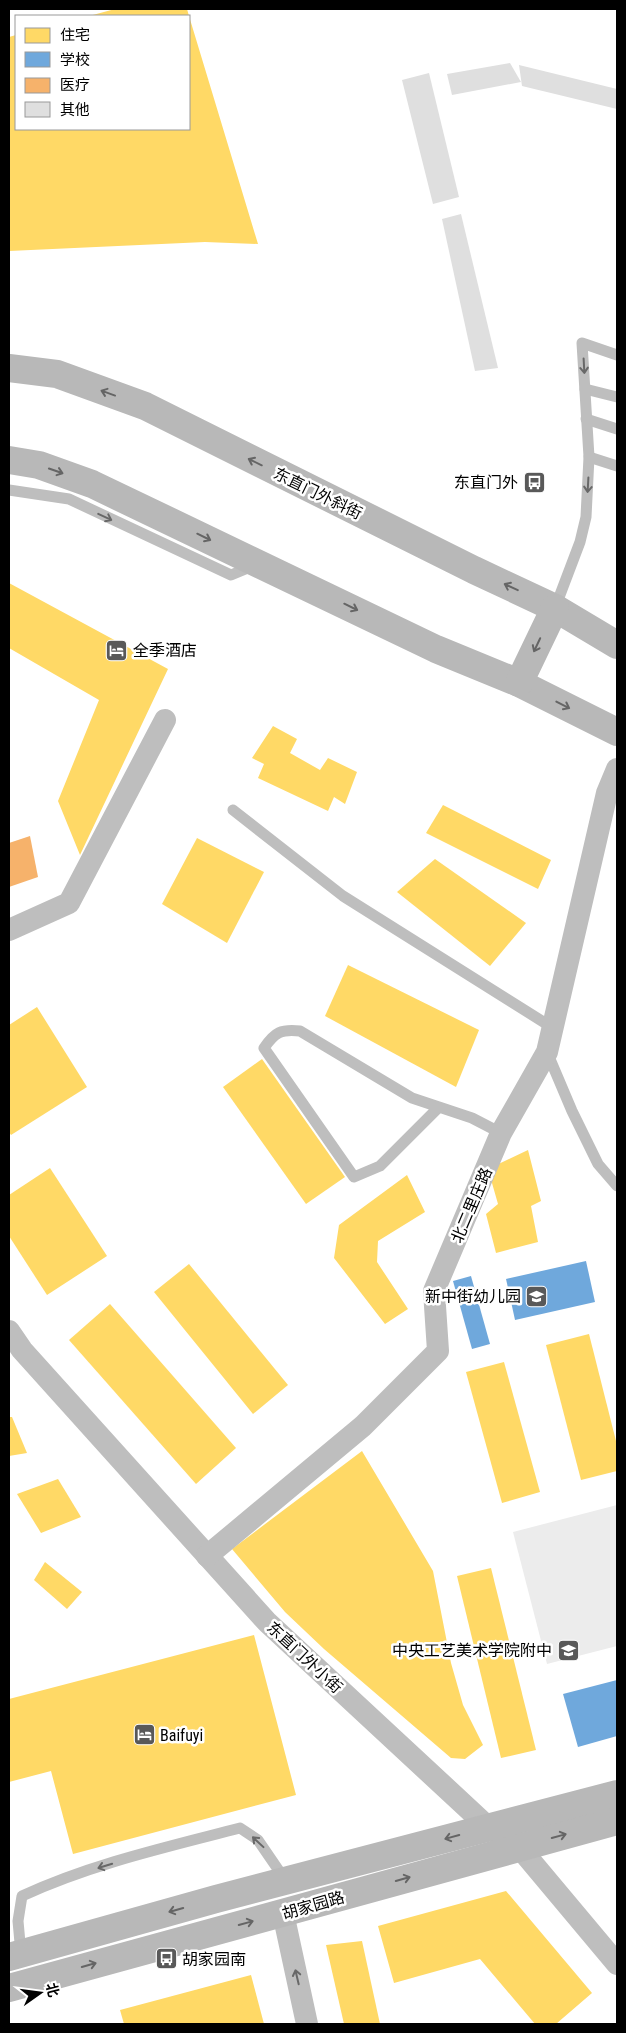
<svg xmlns="http://www.w3.org/2000/svg" width="626" height="2033" font-family="'Roboto Condensed','Noto Sans SC',sans-serif">
  <style>
    .green { fill: #ececec }
    .homes { fill: #ffd966 }
    .schools { fill: #6fa8dc }
    .health { fill: #f6b26b }
    .building { fill: #dfdfdf }
    .lines { fill: none; stroke-linecap: round; stroke-linejoin: round }
    .lane { stroke: #bebebe; stroke-width: 11 }
    .street { stroke: #bebebe; stroke-width: 22 }
    .secondary { stroke: #b8b8b8; stroke-width: 28 }
    .oneway { stroke: #686868 }
    .oneway2 { stroke: #656565 }
    .labels { text-anchor: middle; stroke-width: 5; stroke-linejoin: round; paint-order: stroke }
    .poi-label { font-size: 16px; fill: #000; stroke: #fff; text-anchor: end }
    .street-label { font-size: 16px; fill: #000; stroke: #fff }
  </style>
  <rect width="100%" height="100%" fill="#fff"/>
  <path class="green" d="M617,1505v141l-70,18 -34,-132z"/>
  <g class="homes">
    <path d="M115,9h72l2,7h-100z"/>
    <path d="M189,16l69,228 -53,-2 -196,9v-214l7,-2v94h173z"/>
    <path d="M9,583l159,86 -88,186 -22,-54 41,-101 -90,-52z"/>
    <path d="M273,726l24,13 -7,14 30,17 8,-12 29,14 -12,32 -11,-7 -6,14 -70,-33 6,-14 -12,-6z"/>
    <path d="M443,805l108,55 -13,29 -112,-56z"/>
    <path d="M197,838l67,34 -37,71 -65,-39z"/>
    <path d="M435,859l91,64 -36,43 -93,-74z"/>
    <path d="M348,965l131,65 -23,57 -131,-71z"/>
    <path d="M37,1007l50,80 -76,48 -2,-3v-107z"/>
    <path d="M262,1059l83,118 -39,27 -83,-117z"/>
    <path d="M528,1150l13,51 -10,5 7,36 -42,11 -10,-39 12,-10 -10,-35z"/>
    <path d="M50,1168l57,88 -60,39 -38,-59v-41z"/>
    <path d="M407,1175l18,37 -47,29 -1,21 31,47 -23,15 -51,-66 5,-33z"/>
    <path d="M189,1264l99,121 -35,29 -99,-122z"/>
    <path d="M110,1304l126,144 -40,36 -127,-144z"/>
    <path d="M589,1334l28,111v26l-36,9 -35,-135z"/>
    <path d="M504,1362l36,130 -38,11 -36,-131z"/>
    <path d="M9,1417h3l15,36 -18,3z"/>
    <path d="M362,1451l71,120 18,92 12,42 20,40 -18,14 -14,-1 -127,-109 -39,-37 -53,-63z"/>
    <path d="M58,1479l23,38 -40,16 -24,-39z"/>
    <path d="M45,1562l37,30 -15,17 -33,-29z"/>
    <path d="M491,1568l45,182 -35,8 -44,-182z"/>
    <path d="M254,1635l42,160 -223,59 -22,-83 -42,11v-83z"/>
    <path d="M506,1891l86,102 -36,31h-21l-55,-65 -86,24 -16,-57z"/>
    <path d="M362,1941l18,83h-36l-18,-79z"/>
    <path d="M251,1975l13,49h-140l-4,-14z"/>
  </g>
  <g class="schools">
    <path d="M586,1261l9,41 -80,18 -9,-41z"/>
    <path d="M471,1276l19,68 -18,5 -19,-68z"/>
    <path d="M617,1680v56l-39,11 -15,-53z"/>
  </g>
  <path class="health" d="M30,836l8,41 -29,10v-44z"/>
  <g class="building">
    <path d="M510,63l11,19 -69,13 -5,-21z"/>
    <path d="M519,65l98,24v20l-95,-23z"/>
    <path d="M429,73l30,124 -26,7 -31,-124z"/>
    <path d="M461,214l37,154 -23,3 -33,-152z"/>
  </g>
  <g class="lines">
    <g class="lane">
      <path d="M585,389l32,8"/>
      <path d="M586,419l31,10"/>
      <path d="M589,457l28,9"/>
      <path d="M9,490l60,9 162,76 24,-10"/>
      <path d="M555,608l25,-66 6,-25 3,-60 -7,-114 35,12"/>
      <path d="M233,810l110,86 210,132"/>
      <path d="M547,1052l25,59 26,53 19,22"/>
      <path d="M439,1107l-59,59 -26,11 -90,-129c11,-16 17,-19 36,-17l112,67 60,20 29,15"/>
      <path d="M21,1954l-3,-33 4,-25c69,-32 145,-49 218,-68l18,12 28,41"/>
    </g>
    <g class="street">
      <path d="M9,930l60,-27 96,-183"/>
      <path d="M9,1331l13,19 245,272 222,206 30,19 98,117"/>
      <path d="M207,1556l156,-130 75,-75 -4,-60 67,-158 46,-81 60,-259 10,-24"/>
      <path d="M283,1913l24,111"/>
    </g>
    <g class="secondary">
      <path d="M9,368l48,6 88,32 329,164 81,38 62,37"/>
      <path d="M9,460l30,5 53,19 344,165 83,34 98,49"/>
      <path d="M519,683l36,-75"/>
      <path d="M9,1957l207,-58 401,-105"/>
      <path d="M9,1988l608,-167"/>
    </g>
  </g>
  <defs><path id="oneway-shaft" d="M-6 0H5M1.5-3L5.5 0L1.5 3" fill="none" stroke-width="1.6" stroke-linecap="round" stroke-linejoin="round" transform="scale(1.25)"/></defs>
  <g class="oneway">
    <use href="#oneway-shaft" transform="translate(584 366) rotate(87)"/>
    <use href="#oneway-shaft" transform="translate(588 485) rotate(93)"/>
    <use href="#oneway-shaft" transform="translate(105 517) rotate(25)"/>
    <use href="#oneway-shaft" transform="translate(258 1842) rotate(-137)"/>
    <use href="#oneway-shaft" transform="translate(105 1866) rotate(163)"/>
    <use href="#oneway-shaft" transform="translate(297 1977) rotate(-103)"/>
  </g>
  <g class="oneway2">
    <use href="#oneway-shaft" transform="translate(108 393) rotate(-160)"/>
    <use href="#oneway-shaft" transform="translate(255 462) rotate(-154)"/>
    <use href="#oneway-shaft" transform="translate(56 471) rotate(19)"/>
    <use href="#oneway-shaft" transform="translate(204 537) rotate(26)"/>
    <use href="#oneway-shaft" transform="translate(511 587) rotate(-155)"/>
    <use href="#oneway-shaft" transform="translate(351 607) rotate(26)"/>
    <use href="#oneway-shaft" transform="translate(537 645) rotate(115)"/>
    <use href="#oneway-shaft" transform="translate(563 705) rotate(27)"/>
    <use href="#oneway-shaft" transform="translate(559 1836) rotate(-15)"/>
    <use href="#oneway-shaft" transform="translate(452 1837) rotate(165)"/>
    <use href="#oneway-shaft" transform="translate(403 1879) rotate(-16)"/>
    <use href="#oneway-shaft" transform="translate(176 1910) rotate(164)"/>
    <use href="#oneway-shaft" transform="translate(246 1923) rotate(-15)"/>
    <use href="#oneway-shaft" transform="translate(89 1965) rotate(-16)"/>
  </g>
  <defs>
    <symbol id="bus-square" viewBox="-11 -11 22 22"><rect x="-9" y="-9" width="18" height="18" rx="4" fill="#595959" stroke="#fff"/><path d="M-5-6H5V4H4V6H2V4H-2V6H-4V4H-5ZM-3.5-4V0h7V-4ZM-3.5 1.2v1.5H-2V1.2ZM2 1.2v1.5H3.5V1.2Z" fill="#fff"/></symbol>
    <symbol id="hotel-square" viewBox="-11 -11 22 22"><rect x="-9" y="-9" width="18" height="18" rx="4" fill="#595959" stroke="#fff"/><path d="M-6-4.5h1.5V1H6V5H4.5V3h-9V5H-6ZM-4 0a1.8 1.8 0 1 1 3.6 0ZM.5 0V-2.5h3Q6-2.5 6 0Z" fill="#fff"/></symbol>
    <symbol id="school-square" viewBox="-11 -11 22 22"><rect x="-9" y="-9" width="18" height="18" rx="4" fill="#595959" stroke="#fff"/><path d="M0-5L7-2L0 1L-7-2ZM-4 1L0 2.5L4 1V4Q0 6-4 4Z" fill="#fff"/></symbol>
  </defs>
  <g fill-rule="evenodd">
    <use href="#bus-square" x="522" y="470" width="25" height="25"/>
    <use href="#hotel-square" x="104" y="638" width="25" height="25"/>
    <use href="#school-square" x="524" y="1284" width="25" height="25"/>
    <use href="#school-square" x="556" y="1638" width="25" height="25"/>
    <use href="#hotel-square" x="132" y="1722" width="25" height="25"/>
    <use href="#bus-square" x="154" y="1946" width="25" height="25"/>
  </g>
  <g class="labels">
    <g class="poi-label">
      <text x="518" y="488">东直门外</text>
      <text x="133" y="656" text-anchor="start">全季酒店</text>
      <text x="521" y="1302">新中街幼儿园</text>
      <text x="552" y="1656">中央工艺美术学院附中</text>
      <text x="160" y="1741" text-anchor="start">Baifuyi</text>
      <text x="182" y="1965" text-anchor="start">胡家园南</text>
    </g>
    <g class="street-label">
      <text transform="translate(318 493) rotate(26)" y="6">东直门外斜街</text>
      <text transform="translate(471 1205) rotate(-67)" y="6">北二里庄路</text>
      <text transform="translate(305 1657) rotate(43)" y="6">东直门外小街</text>
      <text transform="translate(313 1905) rotate(-16)" y="6">胡家园路</text>
    </g>
  </g>
  <rect width="626" height="2033" fill="none" stroke="#000000" stroke-width="20"/>
  <rect x="15" y="15" width="175" height="115" fill="#ffffff" stroke="#999999"/>
  <rect x="25" y="28" width="25" height="15" fill="#ffd966" stroke="#999999"/>
  <text x="60" y="40" font-size="15" fill="#000000">住宅</text>
  <rect x="25" y="52" width="25" height="15" fill="#6fa8dc" stroke="#999999"/>
  <text x="60" y="65" font-size="15" fill="#000000">学校</text>
  <rect x="25" y="78" width="25" height="15" fill="#f6b26b" stroke="#999999"/>
  <text x="60" y="90" font-size="15" fill="#000000">医疗</text>
  <rect x="25" y="102" width="25" height="15" fill="#dfdfdf" stroke="#999999"/>
  <text x="60" y="115" font-size="15" fill="#000000">其他</text>
  <g transform="translate(40 1993) rotate(76)" stroke="#ffffff" stroke-width="4" paint-order="stroke">
  <path d="M0-4L9 19L0 12L-9 19Z" fill="#000000"/>
  <text y="-8" font-size="14" font-weight="bold" text-anchor="middle" fill="#000000">北</text>
  </g>
</svg>
